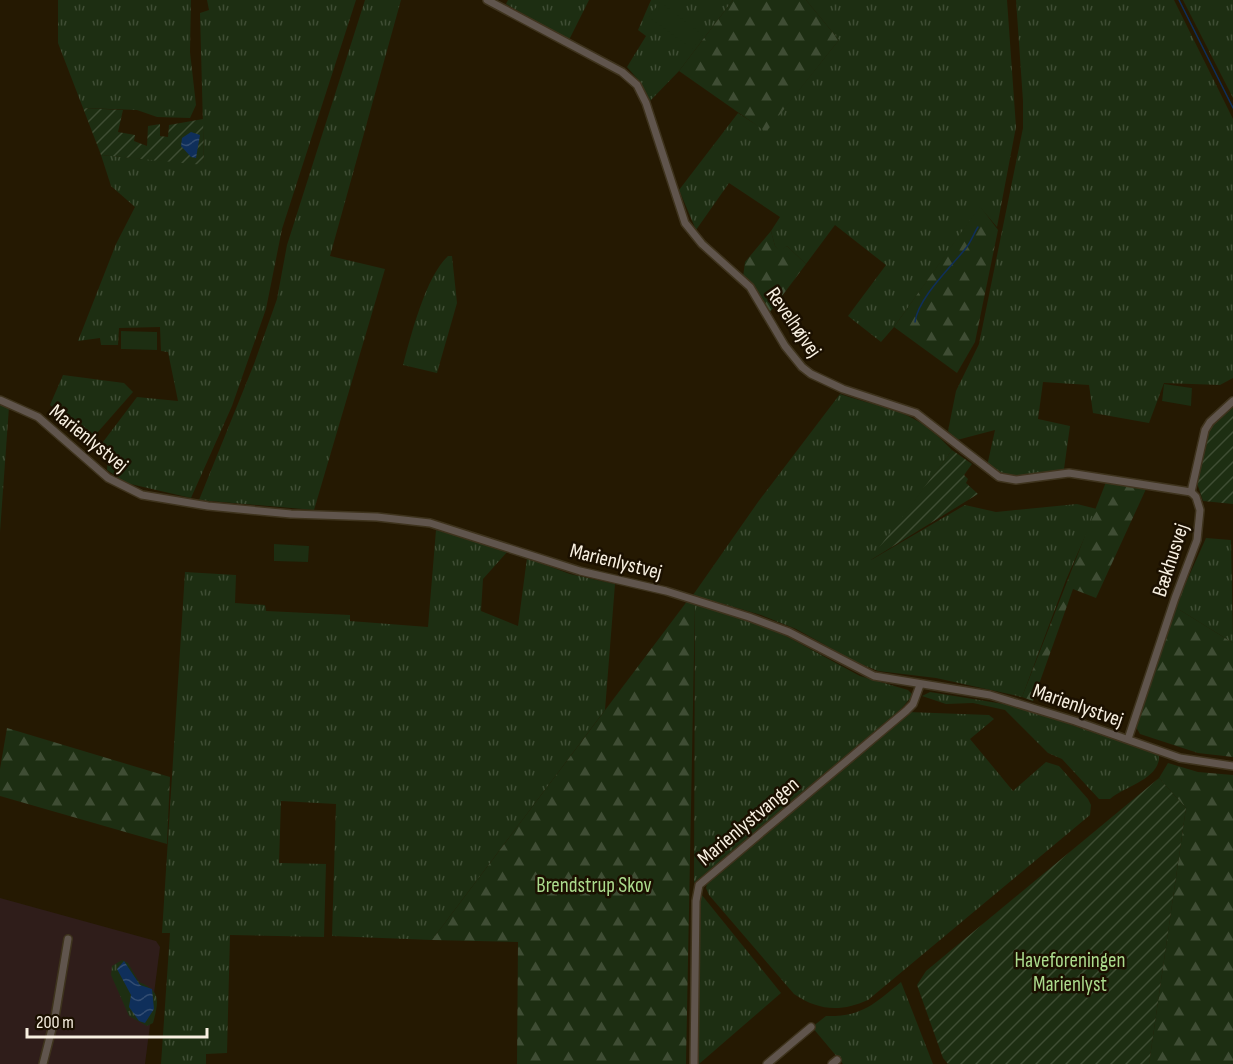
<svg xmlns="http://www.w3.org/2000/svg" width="1233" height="1064" font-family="'Sofia Sans Condensed',sans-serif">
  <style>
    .commercial { fill: #2f1d1a }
    .grass { fill: url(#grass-tufts) }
    .forest { fill: url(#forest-firs) }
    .garden { fill: url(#garden-furrows) }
    .pitch { fill: #1d2e12 }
    .water { fill: url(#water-waves) }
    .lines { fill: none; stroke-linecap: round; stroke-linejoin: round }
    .stream { stroke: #0f2f5b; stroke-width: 1.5 }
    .minor-casing { stroke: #3e331d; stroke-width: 10 }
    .minor { stroke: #60554d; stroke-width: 7 }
    .labels { text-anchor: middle; stroke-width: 5; stroke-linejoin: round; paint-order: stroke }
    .street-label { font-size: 21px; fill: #f8f0e1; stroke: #1b1000 }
    .park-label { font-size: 21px; fill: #abdb8c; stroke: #1b1000 }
  </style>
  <defs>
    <pattern id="grass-tufts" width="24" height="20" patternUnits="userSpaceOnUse" patternTransform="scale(1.5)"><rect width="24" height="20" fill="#1d2e12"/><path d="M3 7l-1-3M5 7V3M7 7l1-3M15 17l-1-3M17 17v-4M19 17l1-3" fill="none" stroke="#3f4d34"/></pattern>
    <pattern id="forest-firs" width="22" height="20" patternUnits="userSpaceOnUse" patternTransform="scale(1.5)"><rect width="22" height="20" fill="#1d2e12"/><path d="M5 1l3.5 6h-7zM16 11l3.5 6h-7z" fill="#3f4d34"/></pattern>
    <pattern id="garden-furrows" width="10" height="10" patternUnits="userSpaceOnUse" patternTransform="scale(1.5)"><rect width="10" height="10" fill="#1d2e12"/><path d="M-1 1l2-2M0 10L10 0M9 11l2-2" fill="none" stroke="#3f4d34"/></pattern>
    <pattern id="water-waves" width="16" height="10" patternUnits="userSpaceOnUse" patternTransform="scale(1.5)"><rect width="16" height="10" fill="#0f2f5b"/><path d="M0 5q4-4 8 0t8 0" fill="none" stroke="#334d72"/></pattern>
  </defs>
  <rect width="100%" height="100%" fill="#251902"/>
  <path class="commercial" d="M0,898l156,43 4,6 -15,117h-145z"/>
  <g class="grass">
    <path d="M58,0h133l-1,52 6,53 -6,13 -33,-1 -20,-7 -54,-2 -25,-65z"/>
    <path d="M207,0h149l-74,229 -16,80 -34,97 -41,92 -65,-15 -19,-13 1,-15 -8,-9 37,-49 41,4 -10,-49 -7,-1 -1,-24 -41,1 -1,17h-17l-1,-7 -22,3 38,-97 19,-37 -24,-21 -10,-31 103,9 -4,-151 9,-3z"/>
    <path d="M365,0h36l-71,256 55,13 -71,241 -115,-10 55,-136 23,-65 10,-54z"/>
    <path d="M508,0h81l-20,40 -63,-36z"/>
    <path d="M651,0h82l-54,71 -30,31 -9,-20 -13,-15 19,-31 -8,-6z"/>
    <path d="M806,0h201l9,127 -19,100 -17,-20 -86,120 -13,15 -33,-26 38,-51 -51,-40 -29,39 -19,-18 -7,5 -5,-5 -4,-15 9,-14 -51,-34 -33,47 -17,-40 59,-77 28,18 73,-91z"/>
    <path d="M1016,0h158l59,119v259l-13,7 -56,-2 -15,40 -56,-10 -4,-28 -46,-3 -5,37 32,7 -6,43c-32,5 -48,14 -77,-3l8,-36 -38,10 -9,-9 8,-40 23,-47 44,-216v-27z"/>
    <path d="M1183,0h50v98z"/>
    <path d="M448,256h4l5,47 -20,70 -34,-8c8,-30 23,-89 45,-109z"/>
    <path d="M63,375l61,8 9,9 -43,49 -40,-36z"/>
    <path d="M840,394c51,17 73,14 112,56l-81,110 94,-55 31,7 81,-8 20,5 -31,71 -44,117 -86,-19 -58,-7 -22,-9 -60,-33 -35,-14 -68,-20 65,-93z"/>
    <path d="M0,405l9,2 -9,125z"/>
    <path d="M436,530l72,21 -25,28 -2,32 37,15 9,-68 43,16 45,10 -10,126 -173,230 -100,-4 4,-132 -55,-3 -2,62 47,1 -2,73 -94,-2 -3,118 -21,1v10h-45l9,-131h-8l23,-361 51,3 -1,28 30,2 1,6 84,4v6l78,6z"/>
    <path d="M1206,538l25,2 2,103 -58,-36z"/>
    <path d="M695,602l80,28 85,46 48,14 5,5 -12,14 -207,174z"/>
    <path d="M930,692l86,14 135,46 8,4c1,23 -34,30 -49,43h-11l-37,-40 -14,-6 -43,-43 -32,-7 -27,1 -24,-8z"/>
    <path d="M908,712l81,3 5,4 -24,20 43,52 33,-29 13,4 29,33 3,6 -1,10 -222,185c-27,12 -49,11 -74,-6l-85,-99 -3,-7 2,-8z"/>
    <path d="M701,894l80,99 -82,71 -3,-3z"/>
    <path d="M122,960l6,3 11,19c22,9 20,18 14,41l-6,3 -18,-10 -18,-41 1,-9z"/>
    <path d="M901,982l32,82h-90l-31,-37 14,-11c36,1 48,-12 75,-34z"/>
  </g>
  <g class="forest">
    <path d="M733,0h73l33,40 -73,92 -87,-61z"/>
    <path d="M980,206l18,24 -23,112 -18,31 -63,-46z"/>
    <path d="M771,231l4,15 5,4 7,-4 19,18 -36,48 -27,-35 2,-15z"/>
    <path d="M1106,482l40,7 -50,109 -23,-9 -40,112 -11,-4z"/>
    <path d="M688,600l7,2 -9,462h-169l1,-122 -86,-2z"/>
    <path d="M1175,607l58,36v114l-35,-4 -58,-19 -4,-7z"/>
    <path d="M7,728l163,49 -3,67 -167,-48v-27z"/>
    <path d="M1168,763l30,9 35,3v289h-84l37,-256 -27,-30z"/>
  </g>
  <g class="garden">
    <path d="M83,108l40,2 -5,22 17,3 -1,6 13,5 1,-20 12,-2v12l8,1 1,-12 34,-6 1,46 -103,-10z"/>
    <path d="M1233,407v97l-30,-3 -6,-18 11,-50 4,-8z"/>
    <path d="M952,450l20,14 -8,11 4,4 -2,4 12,11 -109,67z"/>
    <path d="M1159,778l27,30 -37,256h-201l-5,-6 -26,-73 9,-14z"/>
  </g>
  <g class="pitch">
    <path d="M660,2l43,33 -11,14 -43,-32z"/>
    <path d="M121,331l36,1v18l-36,-1z"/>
    <path d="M1164,384l28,4 -1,18 -29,-5z"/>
    <path d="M274,544l35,2 -1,16 -34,-1z"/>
  </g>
  <g class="water">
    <path d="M191,132l9,3 -4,23 -5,-1 -10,-11 1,-8z"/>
    <path d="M124,961l16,24 12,4 2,20 -9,14 -6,-2 -10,-14 2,-12 -14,-26z"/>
  </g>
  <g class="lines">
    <g class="stream">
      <path d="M1179,0l54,108"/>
      <path d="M915,322c3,-24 36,-55 51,-74 5,-6 8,-15 12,-21"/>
    </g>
    <defs>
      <g id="minor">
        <path d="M487,0l135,72 15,13 9,18 39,120 17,21 48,43 35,59 17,21 9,7 32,15 73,24 83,64 17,3 53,-7 122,19"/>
        <path d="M0,400l38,17 70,61 34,17 66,11 83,8 86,3 53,6 150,48 86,20 83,26 40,15 85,44 116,19 85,26 105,37 53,8"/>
        <path d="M1191,492l14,-62 5,-8 23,-21"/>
        <path d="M1128,739l47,-141 22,-58 3,-30 -4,-13 -5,-5"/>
        <path d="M43,1064l12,-47 13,-78"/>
        <path d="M694,1064l2,-163 3,-16 207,-174 7,-7 7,-19"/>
        <path d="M767,1064l44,-37"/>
        <path d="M832,1064l5,-4"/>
      </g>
    </defs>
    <use href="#minor" class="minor-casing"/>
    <use href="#minor" class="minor"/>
  </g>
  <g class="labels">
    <g class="street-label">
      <text transform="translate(794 322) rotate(55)" y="7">Revelhøjvej</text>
      <text transform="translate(89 438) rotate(39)" y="7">Marienlystvej</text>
      <text transform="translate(1170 560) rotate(-72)" y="7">Bækhusvej</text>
      <text transform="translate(616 561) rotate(14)" y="7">Marienlystvej</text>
      <text transform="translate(1078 705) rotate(19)" y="7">Marienlystvej</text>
      <text transform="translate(748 821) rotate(-40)" y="7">Marienlystvangen</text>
    </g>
    <g class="park-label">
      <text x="594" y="892">Brendstrup Skov</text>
      <text x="1070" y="967">Haveforeningen<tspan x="1070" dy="24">Marienlyst</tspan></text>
    </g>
  </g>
  <path d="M27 1028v9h180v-9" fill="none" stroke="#f8f0e1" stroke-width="3"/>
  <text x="36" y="1028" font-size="18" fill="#f8f0e1" stroke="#1b1000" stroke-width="4.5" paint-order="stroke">200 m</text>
</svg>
